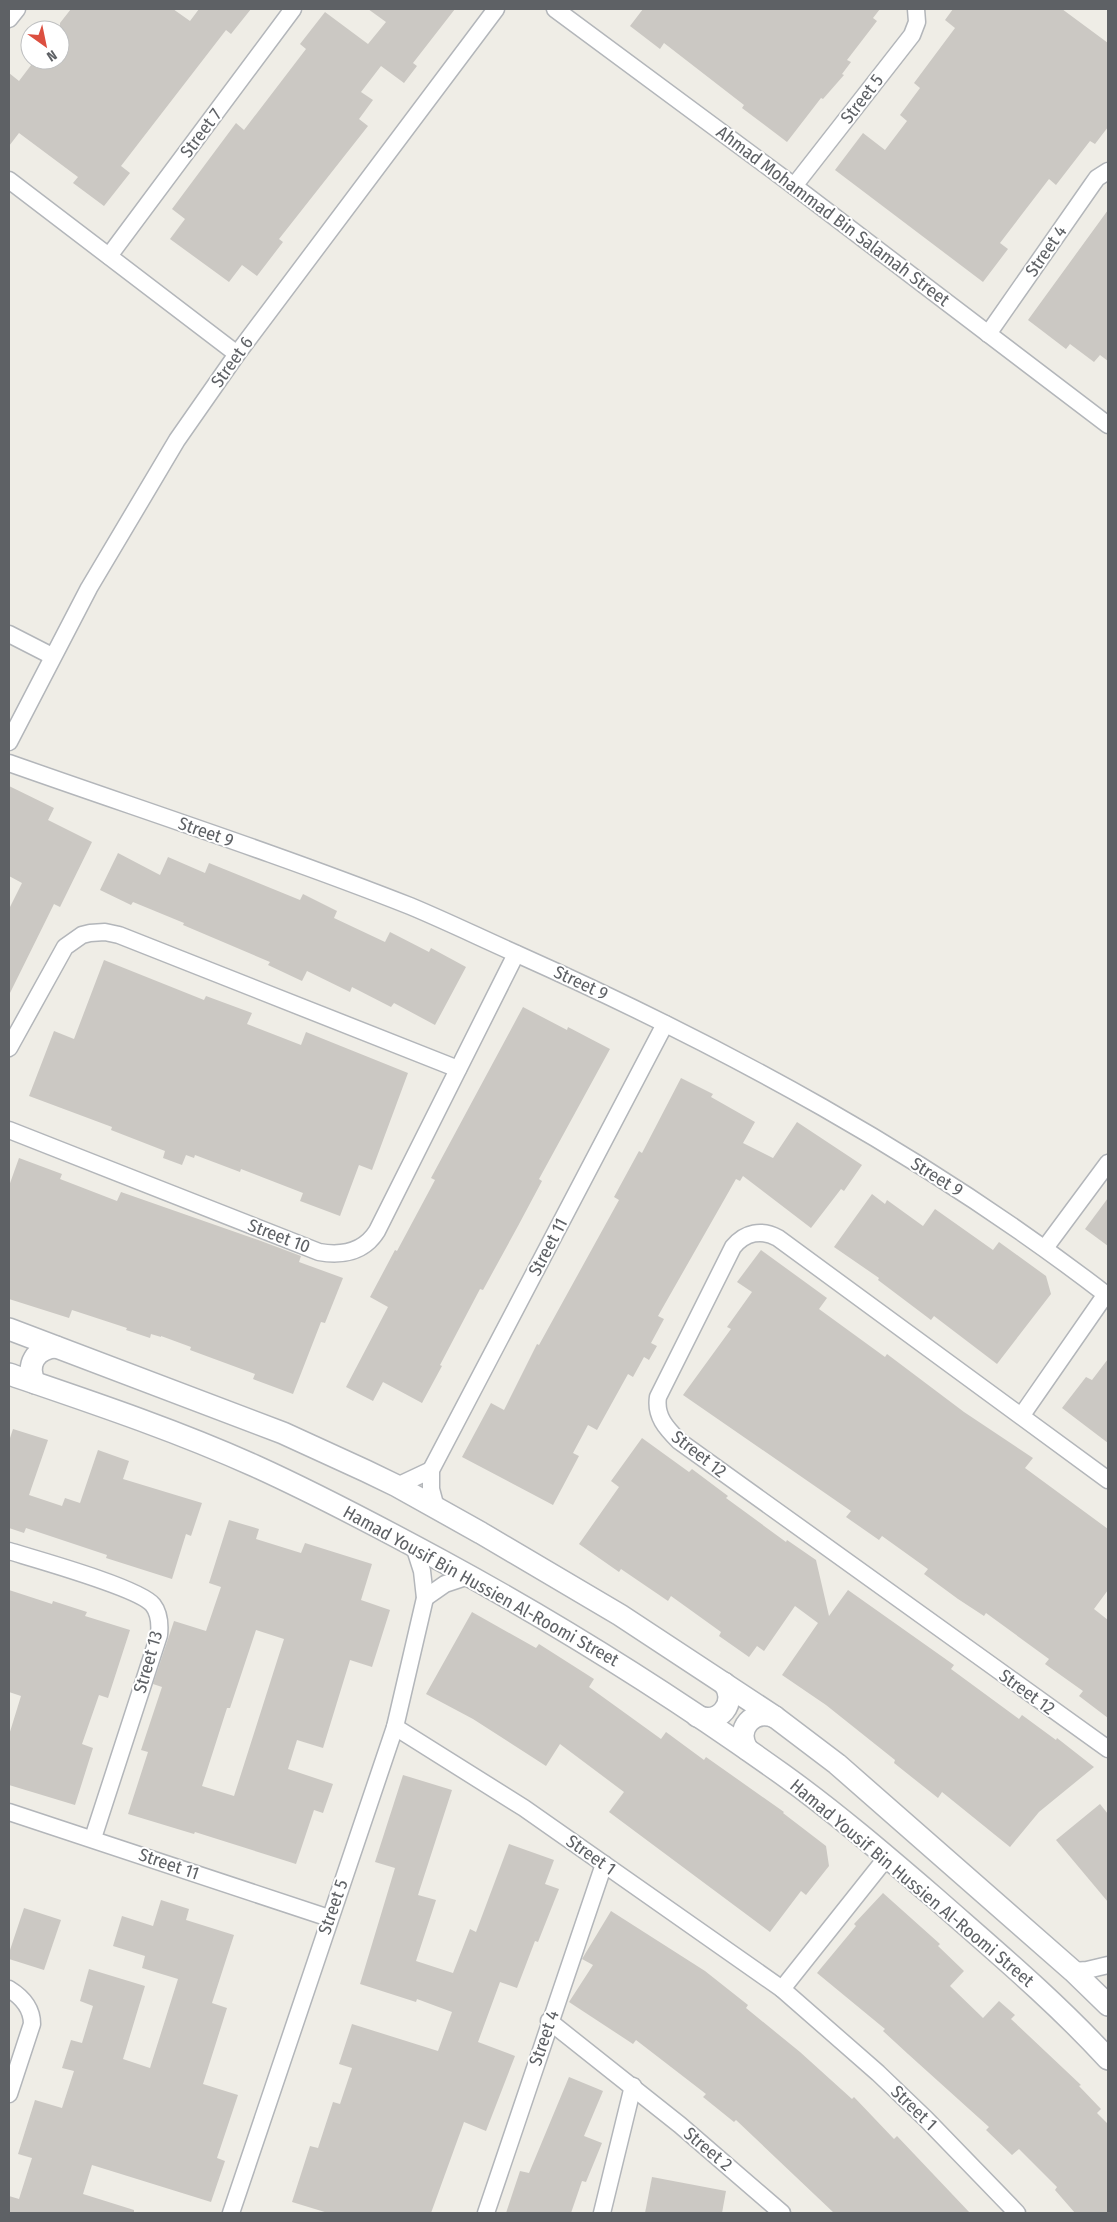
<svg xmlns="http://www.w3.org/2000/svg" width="1117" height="2222" font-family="'Fira Sans Condensed',sans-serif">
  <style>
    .building { fill: #cbc8c3; fill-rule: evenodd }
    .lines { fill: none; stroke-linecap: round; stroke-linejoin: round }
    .minor-casing { stroke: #b3b6ba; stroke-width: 19 }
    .tertiary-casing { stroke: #b3b6ba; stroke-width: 24 }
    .minor { stroke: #fff; stroke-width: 16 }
    .tertiary { stroke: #fff; stroke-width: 21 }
    .labels { text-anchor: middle; stroke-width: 4; stroke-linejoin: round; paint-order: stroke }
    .street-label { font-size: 18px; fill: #5e6165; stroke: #fff }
  </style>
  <rect width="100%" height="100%" fill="#efede6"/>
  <g class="building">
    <path d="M71,9h102l17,12 9,-12h52l-20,25 -5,-4 -105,136 9,7 -26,33 -31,-23 5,-6 -59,-44 -10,13v-73l10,8 16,-21h25v-37z"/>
    <path d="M368,9h87l-42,54 4,3 -13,17 -23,-17 -20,26 12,8 -14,19 9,7 -89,113 4,3 -26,34 -15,-11 -13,17 -59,-43 15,-20 -13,-10 64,-86 8,7 62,-81 -6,-5 25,-32 43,32 18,-22z"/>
    <path d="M643,9h237l-7,9 4,3 -30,39 4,2 -9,12 2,1 -21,24 -2,-1 -34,44 -45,-34 2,-3 -80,-62 -4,6 -30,-23z"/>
    <path d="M953,9h109l46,34v84l-13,17 -5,-3 -34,44 -7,-6 -49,64 8,6 -25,33 -148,-112 28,-37 22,17 22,-29 -7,-6 20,-27 -6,-5 41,-55 -10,-8z"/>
    <path d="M1108,210v151l-8,-6 -6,7 -24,-18 -4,5 -38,-29z"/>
    <path d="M9,786l45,22 -6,12 44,22 -32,65 -6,-3 -45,91v-86l13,-26 -13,-7z"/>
    <path d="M118,853l42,22 8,-18 37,16 4,-10 91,37 3,-6 34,17 -3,7 51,24 5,-10 39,20 2,-4 35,19 -31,58 -41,-22 -3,4 -39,-20 -2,5 -43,-21 -5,10 -34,-16 2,-3 -87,-37 1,-2 -51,-21 -2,3 -31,-15z"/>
    <path d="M104,960l100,40 2,-4 46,17 -5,11 54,21 5,-13 102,41 -36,97 -13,-5 -19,51 -40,-15 3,-8 -62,-24 -1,3 -45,-17 -1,3 -8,-3 -4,10 -19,-7 2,-7 -54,-21 1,-3 -83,-31 25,-65 20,8z"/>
    <path d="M523,1007l44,23 1,-3 42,22 -71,130 3,2 -24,45 -35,64 -3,-1 -40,76 2,1 -20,37 -39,-21 -10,19 -27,-14 42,-80 -18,-10 25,-47 2,1 38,-71 -4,-2z"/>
    <path d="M681,1078l32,16 -2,3 44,25 -12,21 30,15 24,-36 65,43 -18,26 -3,-2 -30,39 -68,-52 -3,5 -4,-2 -78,137 6,3 -13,24 6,3 -8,14 -5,-3 -11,20 -5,-3 -31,56 -9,-5 -15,28 6,3 -26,49 -91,-48 29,-54 13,7 33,-66 2,1 80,-145 -5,-3 25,-46 3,2z"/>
    <path d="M19,1158l43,16 -2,5 57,22 4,-9 140,49 40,15 -2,6 44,16 -18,45 -4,-1 -28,72 -40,-15 2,-5 -65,-24 1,-3 -30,-11v1l-10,-3 -1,4 -24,-8 1,-2 -55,-18 -3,8 -60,-19v-113z"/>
    <path d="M872,1194l13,10 2,-4 36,26 12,-17 58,41 6,-8 47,34 5,18 -54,70 -63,-48 -3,4 -53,-40 1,-2 -45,-31z"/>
    <path d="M1108,1198v48l-23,-17z"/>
    <path d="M761,1250l66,48 -8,11 66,48 2,-3 77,58 69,46 -8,10 83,61v61l-14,19 14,11v98l-29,-22 4,-5 -38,-27 4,-5 -63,-46 -2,3 -26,-17 -34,-25 4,-5 -46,-33 -3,4 -33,-23 5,-6 -168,-116 48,-66 -4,-2 25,-35 -15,-10z"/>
    <path d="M1108,1359v84l-46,-35 24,-31 6,3z"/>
    <path d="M13,1429l35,11 -19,55 33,11 3,-8 15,5 18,-53 31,11 -6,18 79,24 -11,33 -5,-2 -14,45 -66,-21 1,-3 -81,-27 -2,5 -15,-5v-87z"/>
    <path d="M642,1438l47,34 3,-3 36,27 -2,2 60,44 1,-2 29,20 13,56 19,-26 106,75 -3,4 68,50 3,-4 34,25 1,-2 37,29 -55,45 -29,35 -68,-55 -4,6 -44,-35 1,-3 -69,-55 -44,-30 36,-52 -23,-17 -31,45 -7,-5 -8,11 -30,-21 2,-4 -50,-36 -3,5 -47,-32 -2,3 -40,-28 40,-57 -8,-6z"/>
    <path d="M229,1520l30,9 -3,10 45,14 4,-10 67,21 -11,36 29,10 -18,57 -22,-7 -27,88 -26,-8 -9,29 45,15 -10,29 -9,-3 -18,54 -101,-32 -1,2 -66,-20 20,-62 -7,-2 21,-63 -9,-3 21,-63 32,10 15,-44 -12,-4zM256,1630l28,9 -50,157 -32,-10 25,-78h3z"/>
    <path d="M9,1590l43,14 1,-3 34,11 -2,4 45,14 -22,68 -9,-3 -17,49 11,4 -18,57 -66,-20v-50l12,-39 -12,-4z"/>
    <path d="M472,1612l64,36 3,-4 55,35 -5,8 72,52 5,-7 38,28 2,-3 78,55 -1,1 43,33 3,20 -23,29 -5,-4 -31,41 -161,-120 15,-20 -64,-48 -14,22 -73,-47 -47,-25z"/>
    <path d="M403,1775l49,15 -34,105 18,5 -20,61 37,12 17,-44 6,3 33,-88 45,16 -9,24 14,5 -21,53 -3,-1 -18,47 -17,-6 -22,60 37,14 -29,75 -22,-9 -33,91h-103l-36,-11 18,-56 8,2 15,-46 7,2 12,-36 -13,-4 13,-40 86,27 14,-39 -35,-13 -1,3 -56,-18 35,-116 -20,-6z"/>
    <path d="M1100,1804l8,10v88l-52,-62z"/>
    <path d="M883,1893l57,51 -2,2 26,25 -14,15 33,32 16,-17 16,14 -4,4 70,66 -2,1 22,23 -4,4 11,11v89h-33l-20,-23 2,-3 -38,-38 -7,6 -26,-25 3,-3 -81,-73 -25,-23 2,-2 -68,-56 39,-47 -2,-2z"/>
    <path d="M161,1900l28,9 -3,11 48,15 -22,68 15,5 -24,76 35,11 -21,63 8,3 -14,41 -119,-37 -9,29 51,16v3h-125v-17l10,3 13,-41 -14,-4 17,-54 27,8 12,-37 -12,-3 9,-28 11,3 11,-37 -13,-5 9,-32 56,17 -22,73 27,9 28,-89 -36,-11 3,-12 -32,-10 9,-30 31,10z"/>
    <path d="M24,1908l37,12 -17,50 -35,-11v-6z"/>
    <path d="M611,1911l94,60 43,34 -2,3 54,44 52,47 2,-2 40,42 3,-3 73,77h-136l-98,-93 -2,2 -31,-25 3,-3 -70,-54 -3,4 -64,-42 24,-37 -11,-6z"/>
    <path d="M569,2077l34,14 -19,45 18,7 -16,39 -4,-1 -11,32h-65l14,-42 9,2z"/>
    <path d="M652,2177l74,14 -4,22h-77z"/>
  </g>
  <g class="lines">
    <defs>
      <g id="minor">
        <path d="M555,9l239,177 314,239"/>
        <path d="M9,19l8,-10"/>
        <path d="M9,180l228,174"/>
        <path d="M794,186l118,-151 5,-13 -1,-13"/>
        <path d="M109,256l184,-247"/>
        <path d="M988,334l104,-149 5,-7 11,-7"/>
        <path d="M9,634l43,22"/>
        <path d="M9,742l80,-154 88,-148 60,-86 259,-345"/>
        <path d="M9,763c133,47 269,91 401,143 36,15 71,32 107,48 208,93 410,202 591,342"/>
        <path d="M9,1048l56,-101 17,-12 8,-2 15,-1 14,3 339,134"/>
        <path d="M9,1130l310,122c23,4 45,0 58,-21l139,-277"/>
        <path d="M1045,1248l63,-85"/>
        <path d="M1022,1415l84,-121"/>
        <path d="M1108,1480l-330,-242c-16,-9 -33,-6 -45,9l-75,150c-3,19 8,31 21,44l429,308"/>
        <path d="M397,1486l34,-16"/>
        <path d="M436,1508l-5,-19v-19l234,-446"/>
        <path d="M9,1551c26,8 131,37 144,54 7,9 7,20 6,30l-66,203"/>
        <path d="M425,1598l20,-14 24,-8"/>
        <path d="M395,1727l129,81 258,181 96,84 48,46 91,94"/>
        <path d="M9,1812l320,106"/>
        <path d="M1073,1971l14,-1 21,-5"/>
        <path d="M9,1989c13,8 23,19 23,35l-23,70"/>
        <path d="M782,1989l105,-132"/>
        <path d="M549,2021l131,104 102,88"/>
        <path d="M231,2213l164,-486 30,-129 -3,-27 -8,-25"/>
        <path d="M486,2213l118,-349"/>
        <path d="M602,2213l31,-127"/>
      </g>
      <g id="tertiary">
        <path d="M9,1329l274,104 83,38 31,15 84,47 139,82 155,102 62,47 236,207 35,34"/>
        <path d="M9,1374c82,28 166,56 246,92 64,29 126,62 187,95 118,64 231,135 340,213 53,38 103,81 153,124 59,52 120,103 173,161"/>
        <path d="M35,1383c-10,-18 1,-35 21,-36"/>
        <path d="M697,1716c22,10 41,-13 27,-33"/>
        <path d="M747,1749c-12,-20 6,-41 28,-32"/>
      </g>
    </defs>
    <use href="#minor" class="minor-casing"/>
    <use href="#tertiary" class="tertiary-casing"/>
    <use href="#minor" class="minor"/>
    <use href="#tertiary" class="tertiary"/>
  </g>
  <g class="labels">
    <g class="street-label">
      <text transform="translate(862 99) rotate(-52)" y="6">Street 5</text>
      <text transform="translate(201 133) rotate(-53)" y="6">Street 7</text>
      <text transform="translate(833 216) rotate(37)" y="6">Ahmad Mohammad Bin Salamah Street</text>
      <text transform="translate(1046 251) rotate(-55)" y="6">Street 4</text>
      <text transform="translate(232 362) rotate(-54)" y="6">Street 6</text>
      <text transform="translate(206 832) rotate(19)" y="6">Street 9</text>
      <text transform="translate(581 983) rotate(25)" y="6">Street 9</text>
      <text transform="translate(937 1177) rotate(32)" y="6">Street 9</text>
      <text transform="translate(279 1236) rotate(21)" y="6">Street 10</text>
      <text transform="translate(548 1247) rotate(-62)" y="6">Street 11</text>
      <text transform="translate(699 1454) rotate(38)" y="6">Street 12</text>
      <text transform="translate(481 1586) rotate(29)" y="6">Hamad Yousif Bin Hussien Al-Roomi Street</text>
      <text transform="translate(148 1662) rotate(-74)" y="6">Street 13</text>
      <text transform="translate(1027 1692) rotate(36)" y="6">Street 12</text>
      <text transform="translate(591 1855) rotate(35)" y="6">Street 1</text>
      <text transform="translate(169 1864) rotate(19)" y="6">Street 11</text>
      <text transform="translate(912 1883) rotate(40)" y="6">Hamad Yousif Bin Hussien Al-Roomi Street</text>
      <text transform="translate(333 1907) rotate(-71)" y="6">Street 5</text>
      <text transform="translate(544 2038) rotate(-71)" y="6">Street 4</text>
      <text transform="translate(914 2108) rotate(44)" y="6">Street 1</text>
      <text transform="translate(708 2149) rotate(40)" y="6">Street 2</text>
    </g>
  </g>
  <rect width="1117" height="2222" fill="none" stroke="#5e6165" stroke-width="20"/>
  <g transform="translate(45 45) rotate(147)"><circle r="24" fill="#ffffff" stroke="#bfc0c1"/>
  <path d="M0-4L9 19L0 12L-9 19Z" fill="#dc4f40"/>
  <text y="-8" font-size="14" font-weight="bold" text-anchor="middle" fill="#5e6165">N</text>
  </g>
</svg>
